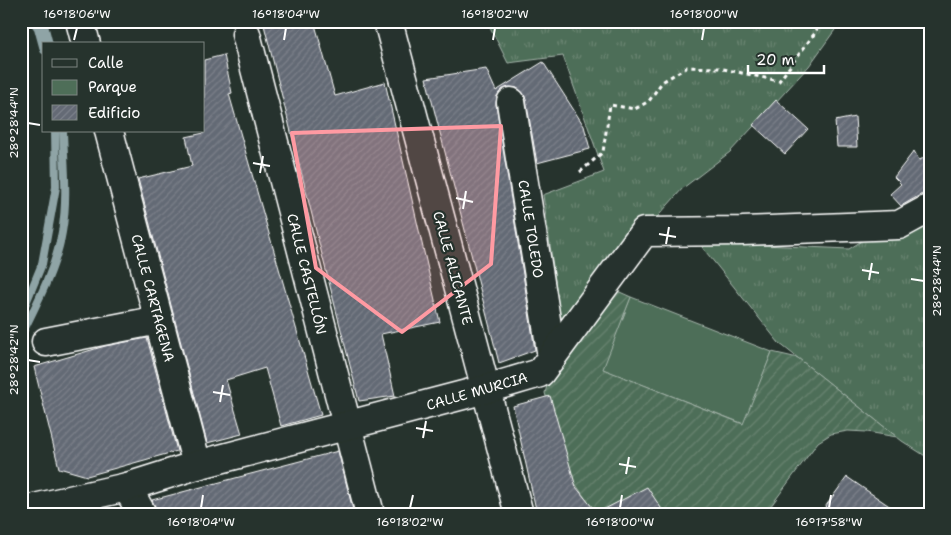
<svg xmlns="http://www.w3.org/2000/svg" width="951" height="535" font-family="'Shantell Sans',sans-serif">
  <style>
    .grass { fill: url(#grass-tufts); stroke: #a6b6ac }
    .park { fill: #4e6e58; stroke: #a6b6ac }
    .garden { fill: url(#garden-furrows); stroke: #a6b6ac }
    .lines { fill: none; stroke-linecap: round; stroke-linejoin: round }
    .stream { stroke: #8fa4a6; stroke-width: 8 }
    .building { fill: url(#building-hatch); stroke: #fff }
    .street-casing { stroke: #fff; stroke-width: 31 }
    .path { stroke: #fff; stroke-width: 3; stroke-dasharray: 4 4; stroke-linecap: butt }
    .street { stroke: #26332d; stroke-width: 28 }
    .marked { fill: #ff9aa2; fill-opacity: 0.2; stroke: #ff9aa2; stroke-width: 4; stroke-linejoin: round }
    .ticks { fill: none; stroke: #fff; stroke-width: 2 }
    .labels { text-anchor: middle; stroke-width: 4.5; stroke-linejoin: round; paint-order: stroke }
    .street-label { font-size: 14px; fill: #fff; stroke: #26332d }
    .neatline { fill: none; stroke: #fff; stroke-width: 2 }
    .ticks-label { font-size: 12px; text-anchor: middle; fill: #fff }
  </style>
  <defs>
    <pattern id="grass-tufts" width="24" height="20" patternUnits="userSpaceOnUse" patternTransform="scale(1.25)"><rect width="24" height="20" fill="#4e6e58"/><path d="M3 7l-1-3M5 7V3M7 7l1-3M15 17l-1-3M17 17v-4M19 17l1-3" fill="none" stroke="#698471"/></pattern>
    <pattern id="garden-furrows" width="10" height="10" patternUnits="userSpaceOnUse" patternTransform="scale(1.25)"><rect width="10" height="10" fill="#4e6e58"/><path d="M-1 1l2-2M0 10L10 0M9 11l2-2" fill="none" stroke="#698471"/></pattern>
    <pattern id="building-hatch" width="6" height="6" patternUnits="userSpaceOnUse" patternTransform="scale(1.25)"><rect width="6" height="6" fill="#646a75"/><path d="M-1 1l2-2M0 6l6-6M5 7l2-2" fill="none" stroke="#7b808a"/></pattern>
  </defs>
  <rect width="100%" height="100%" fill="#26332d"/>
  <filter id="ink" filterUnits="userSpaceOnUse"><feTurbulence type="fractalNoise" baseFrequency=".02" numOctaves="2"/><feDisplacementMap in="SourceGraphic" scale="10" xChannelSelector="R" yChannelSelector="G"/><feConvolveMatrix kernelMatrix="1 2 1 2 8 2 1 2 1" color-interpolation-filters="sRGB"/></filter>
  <g filter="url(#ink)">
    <g class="grass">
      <path d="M487,21h348l2,6 -28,39 -79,86 -47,36 -39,44 -82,99 -19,-136 61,-23 -41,-116 -55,7z"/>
      <path d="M930,198v261l-28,-18 -123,-98 -81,-101 151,7z"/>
    </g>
    <path class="park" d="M631,297l141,55 -28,72 -142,-55z"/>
    <path class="garden" d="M613,289l18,8 -28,72 140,55 29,-72 26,6 99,79 -30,-5 -19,-1 -17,3 -13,8 -53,72h-169l-26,-38 -25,-83 5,-18z"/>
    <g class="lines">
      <g class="stream">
        <path d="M33,21l5,7 6,22"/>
        <path d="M43,21l6,23"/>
        <path d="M21,315l21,-51 14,-77 -1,-56"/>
        <path d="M21,336c16,-33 35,-68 41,-104 6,-33 2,-68 1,-101"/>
      </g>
    </g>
    <g class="building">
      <path d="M278,21h36l21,75 50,-14 55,240 -59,12 14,62 -36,5 -95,-376z"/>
      <path d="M224,55l8,38 -3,1 92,321 -40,11 -16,-58 -39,12 16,54 -35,9 -69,-264 54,-13 -6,-29 18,-4v-73z"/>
      <path d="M543,62l41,64 6,23 -53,14 -11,-63 -3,-7 -6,-5 -8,-1 -7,3 -5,6 -1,8 39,246 -36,13 -73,-285 60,-9 10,22z"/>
      <path d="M776,100l32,29 -23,25 -32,-29z"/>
      <path d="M855,117l2,30h-20l-2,-26z"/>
      <path d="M914,151l5,9 11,-4v36l-8,2 -21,12 -11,-12 11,-10 -7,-7z"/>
      <path d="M147,338l30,113 -90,25 -28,-8 -25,-101 71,-21z"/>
      <path d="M550,396l26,91 21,26 50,-26 18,27h-128l-24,-108z"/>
      <path d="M338,451l16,63h-196l-6,-14z"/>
      <path d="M847,477l54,37h-81z"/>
    </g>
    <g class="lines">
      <defs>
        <g id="street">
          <path d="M80,21l6,23"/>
          <path d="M388,21l131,493"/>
          <path d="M246,34l124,480"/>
          <path d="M511,102l41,255"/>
          <path d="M109,131l88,334"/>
          <path d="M46,342l113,-22"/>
          <path d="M127,487l15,27"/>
          <path d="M21,511l106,-24 70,-22 289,-76 54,-16 104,-141 98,-1 157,-6 31,-17"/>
        </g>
      </defs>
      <use href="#street" class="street-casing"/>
      <path class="path" d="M580,172l23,-20 7,-47 25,4 14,-8 13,-19 25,-15 32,1 60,13 36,-48 6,-12"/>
      <use href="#street" class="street"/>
    </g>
  </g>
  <path class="marked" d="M501,126l-10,138 -89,68 -86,-64 -24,-135z"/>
  <path class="ticks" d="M74,40l3,-12M284,40l2,-12M493,40l2,-12M702,40l2,-12M28,123l12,2M253,163l17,3M260,173l3,-17M456,198l17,4M463,209l3,-18M659,234l17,3M666,244l3,-17M862,270l17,3M911,279l13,2M869,280l3,-17M28,360l12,2M213,392l17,3M220,402l3,-17M416,428l17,3M423,438l3,-17M619,464l17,3M626,474l3,-17M201,508l2,-13M410,508l3,-13M620,508l2,-13M829,508l2,-13"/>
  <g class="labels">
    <g class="street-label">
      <text transform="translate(531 229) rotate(81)" y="5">CALLE TOLEDO</text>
      <text transform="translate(453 268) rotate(75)" y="5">CALLE ALICANTE</text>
      <text transform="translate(307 274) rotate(76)" y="5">CALLE CASTELLÓN</text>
      <text transform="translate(153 298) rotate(75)" y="5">CALLE CARTAGENA</text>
      <text transform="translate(477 391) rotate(-16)" y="5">CALLE MURCIA</text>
    </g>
  </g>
  <rect width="951" height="535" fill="none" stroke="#26332d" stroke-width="55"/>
  <rect x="42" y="42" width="162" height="90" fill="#26332d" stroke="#7d8581"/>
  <rect x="52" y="59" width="25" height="8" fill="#26332d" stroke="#7d8581"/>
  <text x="88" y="68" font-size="15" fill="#ffffff">Calle</text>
  <rect x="52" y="80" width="25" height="15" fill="#4e6e58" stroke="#7d8581"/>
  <text x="88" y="92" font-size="15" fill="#ffffff">Parque</text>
  <rect x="52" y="105" width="25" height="15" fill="url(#building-hatch)" stroke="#7d8581"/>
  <text x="88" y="118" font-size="15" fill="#ffffff">Edificio</text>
  <path d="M748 65v8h76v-8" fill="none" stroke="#ffffff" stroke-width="2.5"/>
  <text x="756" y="65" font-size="15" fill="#ffffff" stroke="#26332d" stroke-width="4" paint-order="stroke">20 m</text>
  <rect x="28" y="28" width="896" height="480" class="neatline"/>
  <g class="ticks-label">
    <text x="77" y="18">16°18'06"W</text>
    <text x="286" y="18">16°18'04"W</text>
    <text x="495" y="18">16°18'02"W</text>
    <text x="704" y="18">16°18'00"W</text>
    <text transform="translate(14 123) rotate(-90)" y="4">28°28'44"N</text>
    <text transform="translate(937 281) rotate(-90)" y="4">28°28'44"N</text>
    <text transform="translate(14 360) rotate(-90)" y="4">28°28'42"N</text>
    <text x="201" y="526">16°18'04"W</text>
    <text x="410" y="526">16°18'02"W</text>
    <text x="620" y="526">16°18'00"W</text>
    <text x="829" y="526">16°17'58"W</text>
  </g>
</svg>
